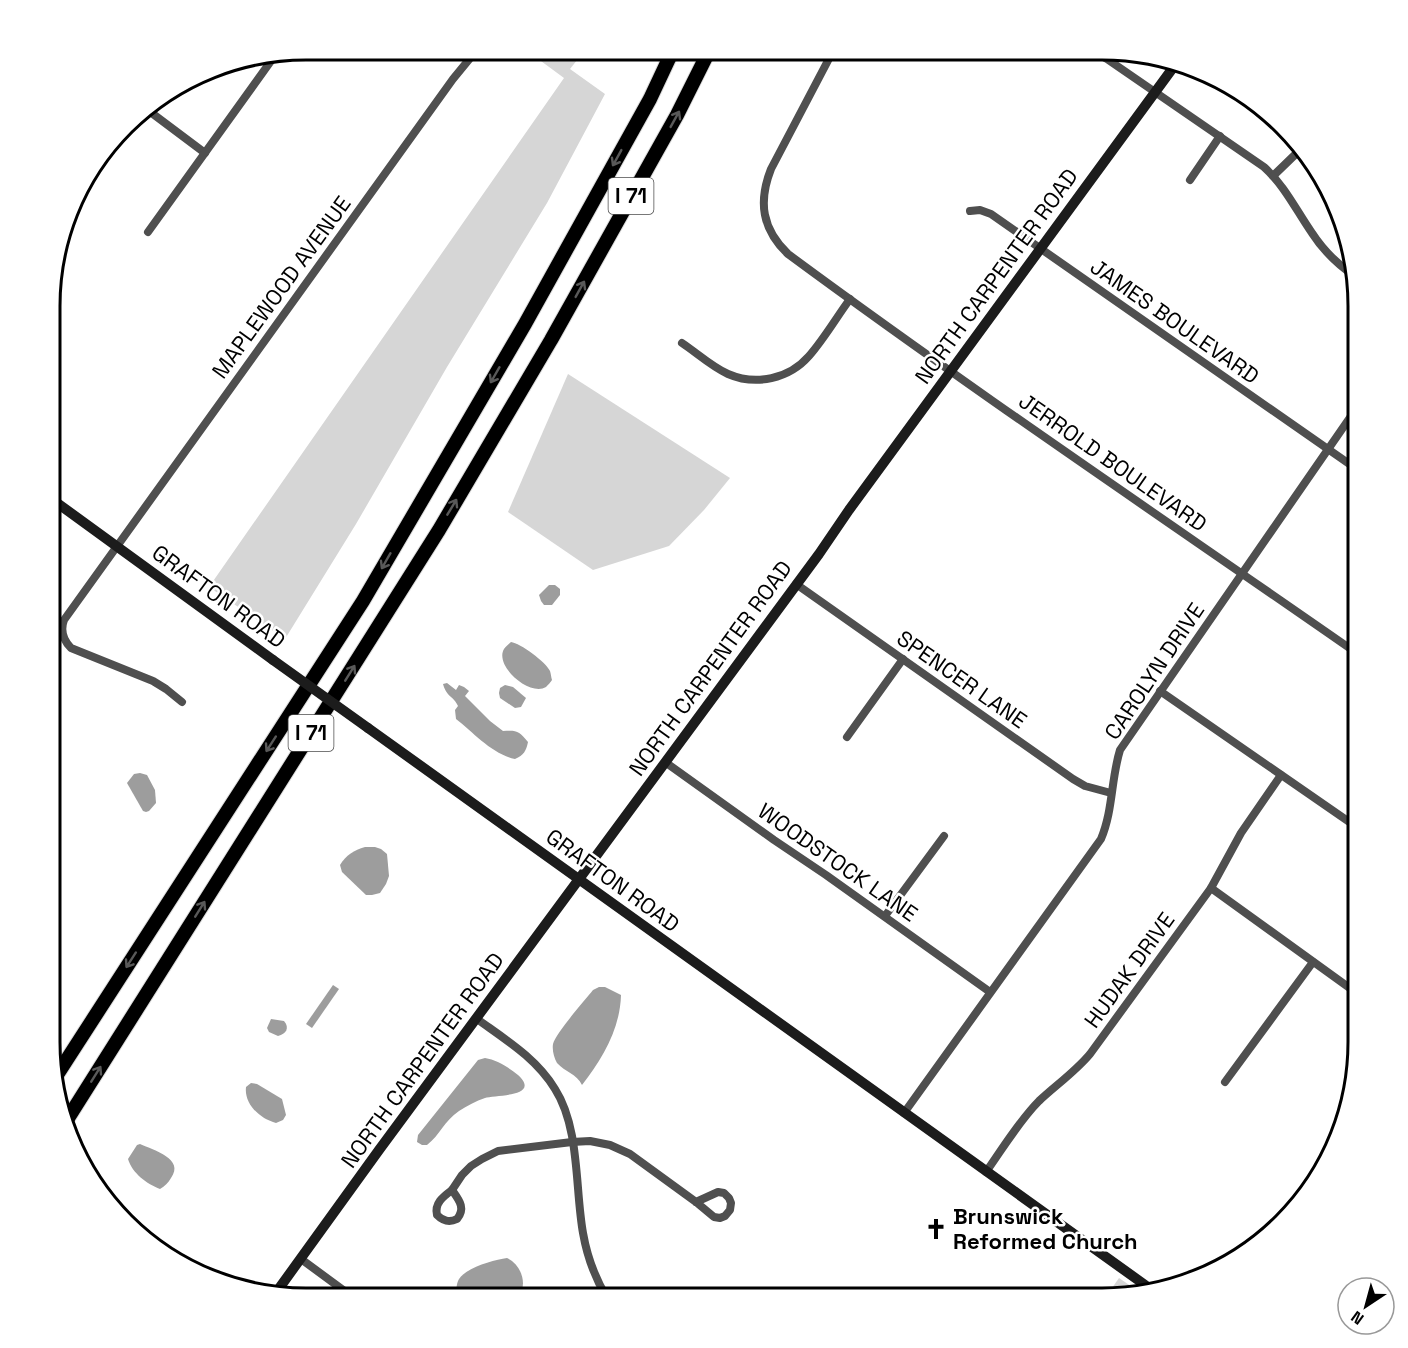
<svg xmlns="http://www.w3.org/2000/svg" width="1408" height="1348" font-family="'Space Grotesk',sans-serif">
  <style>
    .green { fill: #d6d6d6 }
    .water { fill: #9d9d9d }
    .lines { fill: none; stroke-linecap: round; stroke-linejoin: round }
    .highway-casing { stroke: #dbdbdb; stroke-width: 16 }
    .street { stroke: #4f4f4f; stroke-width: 8 }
    .secondary { stroke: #1c1c1c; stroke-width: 10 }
    .highway { stroke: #000; stroke-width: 14 }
    .secondary-bridge { stroke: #1c1c1c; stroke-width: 10 }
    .oneway { stroke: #595959 }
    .labels { text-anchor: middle; stroke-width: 5; stroke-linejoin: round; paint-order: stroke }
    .shield { fill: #fff; stroke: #4c4c4c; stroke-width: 1.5 }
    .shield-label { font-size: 21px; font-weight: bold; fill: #000 }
    .street-label { font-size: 22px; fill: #000; stroke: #fff }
    .poi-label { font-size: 22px; font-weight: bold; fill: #000; stroke: #fff; text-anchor: start }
    .rim { fill: none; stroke: #000; stroke-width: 3 }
  </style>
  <rect width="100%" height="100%" fill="#fff"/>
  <g class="green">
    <path d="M526,50h59l-15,19 35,25 -58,109 -100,164 -91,157 -71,115 -76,-52 355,-509z"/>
    <path d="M568,374l162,104 -26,32 -35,36 -76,24 -85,-58z"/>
    <path d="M1119,1278l22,15 -22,5h-14z"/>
  </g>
  <g class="water">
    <path d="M549,585h6l5,4v6l-8,10h-8l-3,-4 -2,-6z"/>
    <path d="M511,642c9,1 35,20 39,29 1,3 1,6 2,9 -1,2 -5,6 -6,7 -16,10 -52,-21 -42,-38 2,-3 5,-5 7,-7z"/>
    <path d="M447,683l9,7 3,-5 5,2 5,4 -4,5 25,25 13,10c14,-1 16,0 25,11 -2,9 -4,13 -13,17 -23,-5 -41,-26 -59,-40l-1,-9 3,-4c-5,-11 -11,-8 -15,-22z"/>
    <path d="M505,685l8,2 13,11 -5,9 -6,1 -15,-10 -1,-5 1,-5z"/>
    <path d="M140,773l7,2 8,15 1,13 -7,8 -3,1 -3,-1 -16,-28 7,-9z"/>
    <path d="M365,847h10l6,2 6,5 2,22 -3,8 -6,9 -8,2h-6l-24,-23 -2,-7c6,-10 14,-15 25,-18z"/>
    <path d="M333,985l6,4 -27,39 -6,-4z"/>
    <path d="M599,987h6l16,8c-1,35 -19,64 -39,90 -5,-11 -17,-13 -25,-22 -3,-5 -5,-13 -4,-19 3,-11 31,-43 40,-54z"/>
    <path d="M271,1019l13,2c6,7 2,13 -6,15l-9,-4 -2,-4z"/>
    <path d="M485,1058c12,2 23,9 33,17 24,22 -24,20 -33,23 -9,3 -18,8 -26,13 -15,10 -19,24 -32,34h-5l-5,-3 1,-7 60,-75z"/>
    <path d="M251,1083l6,1 25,15 4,16 -3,5 -7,3c-16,-4 -32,-19 -30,-36z"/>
    <path d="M140,1144c14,6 45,15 31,34 -3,5 -6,8 -11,11 -13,-5 -28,-16 -32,-30l9,-14z"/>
    <path d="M507,1258c15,7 21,27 11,40h-62c0,-6 0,-14 3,-19 8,-12 35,-19 48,-21z"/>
  </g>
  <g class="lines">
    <defs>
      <g id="highway">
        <path d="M55,1078l308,-477 162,-277 125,-225 23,-49"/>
        <path d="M65,1123l374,-593 112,-190 126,-225 32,-64"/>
      </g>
    </defs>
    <use href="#highway" class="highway-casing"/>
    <g class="street">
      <path d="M833,51l-62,118c-13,33 -9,60 17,85 187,138 379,267 570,400"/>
      <path d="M1094,52l13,7 157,108c21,19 32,43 48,66 11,17 26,32 44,44"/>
      <path d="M145,108l60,45"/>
      <path d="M1273,176l30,-29"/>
      <path d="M1190,180l30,-44"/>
      <path d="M970,211l10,-1 11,4 367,256"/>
      <path d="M148,232l128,-178"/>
      <path d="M682,343c15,10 30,24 46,31 28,12 61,5 81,-18 15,-17 27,-38 41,-57"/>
      <path d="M796,584l277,195 12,7 26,7"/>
      <path d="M1160,691l198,137"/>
      <path d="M182,702l-16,-13 -13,-8 -82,-33c-8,-8 -11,-17 -7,-28l389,-541 23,-28"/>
      <path d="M847,737l56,-78"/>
      <path d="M665,762l109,78 52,35 164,117"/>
      <path d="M1211,888l147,106"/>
      <path d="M885,916l59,-80"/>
      <path d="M477,1019c29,21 59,39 78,70 25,39 20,100 28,144 4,23 12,45 24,65"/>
      <path d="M1225,1082l88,-120"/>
      <path d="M904,1113l197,-274c12,-28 10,-60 19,-89l238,-344"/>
      <path d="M986,1172c17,-24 33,-51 53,-71 17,-16 36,-29 51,-47l121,-166 30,-55 40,-58"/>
      <path d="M452,1190l10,-15 9,-9 11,-7 16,-8 74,-9 18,-1 20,4 20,9 66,48 18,15 6,1 5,-2 5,-6 1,-7 -2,-5 -5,-5 -6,-1 -22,10"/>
      <path d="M452,1190c7,10 14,18 5,29 -8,4 -14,2 -20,-4 -3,-12 7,-19 15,-25z"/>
      <path d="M301,1259l53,39"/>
    </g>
    <g class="secondary">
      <path d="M53,500l220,160"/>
      <path d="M368,728l784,562"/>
      <path d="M275,1294l104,-144 440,-596 30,-44 326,-445"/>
    </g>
    <use href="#highway" class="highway"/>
    <path class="secondary-bridge" d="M273,660l95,68"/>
  </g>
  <defs><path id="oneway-shaft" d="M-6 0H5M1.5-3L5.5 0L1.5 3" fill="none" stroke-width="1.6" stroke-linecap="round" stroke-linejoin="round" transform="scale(1.5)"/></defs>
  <g class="oneway">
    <use href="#oneway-shaft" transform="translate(675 119) rotate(-61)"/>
    <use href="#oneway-shaft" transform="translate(617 158) rotate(119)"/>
    <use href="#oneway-shaft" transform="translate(580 289) rotate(-61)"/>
    <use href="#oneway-shaft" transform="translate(495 375) rotate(120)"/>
    <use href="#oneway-shaft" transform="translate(452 507) rotate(-59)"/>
    <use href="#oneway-shaft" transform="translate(386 561) rotate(120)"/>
    <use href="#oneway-shaft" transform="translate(350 673) rotate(-58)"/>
    <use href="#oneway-shaft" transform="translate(271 744) rotate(123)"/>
    <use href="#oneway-shaft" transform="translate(200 909) rotate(-58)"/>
    <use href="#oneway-shaft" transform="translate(131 960) rotate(123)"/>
    <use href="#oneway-shaft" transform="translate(96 1074) rotate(-58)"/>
  </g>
  <defs>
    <symbol id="church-bare" viewBox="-9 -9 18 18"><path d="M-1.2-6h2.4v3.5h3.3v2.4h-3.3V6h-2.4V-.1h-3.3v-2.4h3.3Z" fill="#000" stroke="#fff" stroke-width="2.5" paint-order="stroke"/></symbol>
  </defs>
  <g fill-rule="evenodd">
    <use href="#church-bare" x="921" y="1214" width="30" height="30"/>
  </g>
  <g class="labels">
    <g class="shield">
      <rect x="608.5" y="178" width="45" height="36" rx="4.5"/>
      <rect x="288.5" y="715" width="45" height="36" rx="4.5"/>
    </g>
    <g class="shield-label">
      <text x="631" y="203">I 71</text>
      <text x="311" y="740">I 71</text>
    </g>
    <g class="street-label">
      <text transform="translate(996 276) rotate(-54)" y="8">NORTH CARPENTER ROAD</text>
      <text transform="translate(281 287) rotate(-54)" y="8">MAPLEWOOD AVENUE</text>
      <text transform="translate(1175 321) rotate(35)" y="8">JAMES BOULEVARD</text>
      <text transform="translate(1113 462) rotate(35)" y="8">JERROLD BOULEVARD</text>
      <text transform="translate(219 596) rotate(36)" y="8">GRAFTON ROAD</text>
      <text transform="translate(710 668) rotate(-54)" y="8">NORTH CARPENTER ROAD</text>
      <text transform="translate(1154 671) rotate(-56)" y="8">CAROLYN DRIVE</text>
      <text transform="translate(962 679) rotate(35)" y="8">SPENCER LANE</text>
      <text transform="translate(838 862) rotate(35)" y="8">WOODSTOCK LANE</text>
      <text transform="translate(613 880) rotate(36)" y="8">GRAFTON ROAD</text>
      <text transform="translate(1129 970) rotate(-54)" y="8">HUDAK DRIVE</text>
      <text transform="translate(422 1060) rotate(-54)" y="8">NORTH CARPENTER ROAD</text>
    </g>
    <g class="poi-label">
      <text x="953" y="1224">Brunswick<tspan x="953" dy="25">Reformed Church</tspan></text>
    </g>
  </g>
  <path d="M0 0H1408V1348H0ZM306 60H1102A246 246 0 0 1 1348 306V1042A246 246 0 0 1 1102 1288H306A246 246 0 0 1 60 1042V306A246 246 0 0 1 306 60Z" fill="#fff" fill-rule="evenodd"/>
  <path class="rim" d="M306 60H1102A246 246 0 0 1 1348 306V1042A246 246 0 0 1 1102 1288H306A246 246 0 0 1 60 1042V306A246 246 0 0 1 306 60Z"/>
  <g transform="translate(1366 1306) rotate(216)"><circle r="28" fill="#ffffff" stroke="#999999" stroke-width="1.5"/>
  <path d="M0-4.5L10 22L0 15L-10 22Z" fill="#000000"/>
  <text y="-9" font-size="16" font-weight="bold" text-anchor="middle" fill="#000000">N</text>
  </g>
</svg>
